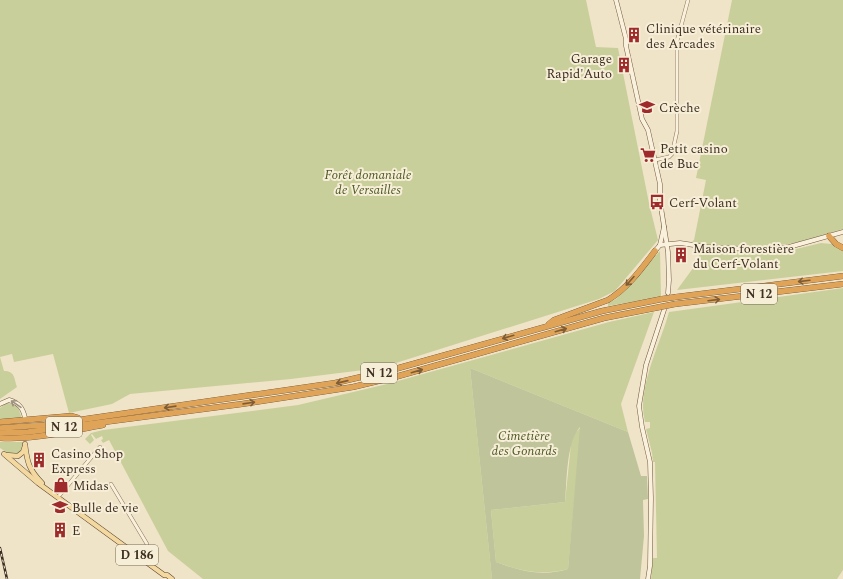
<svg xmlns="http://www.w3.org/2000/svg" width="843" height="579" font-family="Spectral,serif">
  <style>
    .green { fill: #c9cf9b }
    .cemetery { fill: #bfc49a; fill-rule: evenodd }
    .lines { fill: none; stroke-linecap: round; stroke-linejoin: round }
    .street-casing { stroke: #8d765c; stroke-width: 4 }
    .secondary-casing { stroke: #6f573f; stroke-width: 5 }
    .primary-casing { stroke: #5b4430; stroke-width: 5.5 }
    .highway-casing { stroke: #5b4430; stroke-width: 6 }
    .street { stroke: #faf1dc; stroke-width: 3 }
    .secondary { stroke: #faf1dc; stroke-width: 4 }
    .primary { stroke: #f3d9a0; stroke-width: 4.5 }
    .highway { stroke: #e0a458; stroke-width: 5.5 }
    .rail-casing { stroke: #3d2e20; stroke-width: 2.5 }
    .rail { stroke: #f7eed8; stroke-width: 1; stroke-dasharray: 3; stroke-linecap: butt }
    .highway-bridge-casing { stroke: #5b4430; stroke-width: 6; stroke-linecap: butt }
    .highway-bridge { stroke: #e0a458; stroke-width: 5.5 }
    .oneway { stroke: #7e5d36 }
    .oneway2 { stroke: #9c907e }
    .labels { text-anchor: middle; stroke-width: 4; stroke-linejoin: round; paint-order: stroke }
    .shield { fill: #f7eed8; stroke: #756857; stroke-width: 1 }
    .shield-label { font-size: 12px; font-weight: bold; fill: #3d2e20 }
    .poi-label { font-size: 13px; fill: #3d2e20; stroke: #f7eed8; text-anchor: start }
    .park-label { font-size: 13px; font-style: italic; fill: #4d5a26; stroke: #f7eed8 }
  </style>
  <rect width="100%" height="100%" fill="#f0e4c8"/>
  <g class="green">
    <path d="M0,0h586l10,47 22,1 31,155 9,37 -43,51 -16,8 -219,69 -89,11 -161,15 -18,10 -43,9 -16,-59 -39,8 -2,-8 -12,3 4,14c11,0 10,7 13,16l-17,12z"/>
    <path d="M732,0h111v229c-20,6 -41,14 -63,16 -28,4 -61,2 -89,-2l3,-3 12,-60 -10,-2z"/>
    <path d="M821,243l11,1 11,5v22l-166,19 19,-26 6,-16 64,4 26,-2z"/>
    <path d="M660,251l1,46 -53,9v-3l8,-4z"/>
    <path d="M843,288v282l-6,9h-186l2,-21h4l-2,-96h-2l-1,-9 -6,-24 4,-1v-6h-5c-1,-5 -2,-10 -2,-15 0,-31 18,-66 26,-95z"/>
    <path d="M654,312l-33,92 7,28 -158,-64 22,211h-289l-35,-28 -59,-111 -6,3 -2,-3 2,-1 -1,-3 -6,3 -4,-5 -1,1 3,5 -4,4 -5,-5 6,-6 12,-3 195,-25 89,-21 222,-62z"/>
    <path d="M9,403l9,4 4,12 -22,1v-12l5,-4z"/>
    <path d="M581,427l-13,142c-25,7 -48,2 -72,-7l-5,-52 74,-8 6,-58 4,-11z"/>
    <path d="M0,442h22v8l-5,5 -8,-1 -9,-6z"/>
  </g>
  <path class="cemetery" d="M470,368l158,64 13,44h6l1,23 -5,1 1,36 -4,43h-148zM580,427l-12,142c-25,8 -49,2 -72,-7l-5,-52 74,-8c2,-21 1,-59 15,-75z"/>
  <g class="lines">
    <defs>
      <g id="street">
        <path d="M655,160l14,-3 3,-3 5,-23v-90l11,-41"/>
        <path d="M111,484l36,60 -1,5 -7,8"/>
        <path d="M58,497l42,-50"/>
      </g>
      <g id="secondary">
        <path d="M616,0l10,39v7l16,73 6,11 12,54v17l8,51 1,28 -1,13"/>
        <path d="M660,245l20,-2 27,4 60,3 22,-3 54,-15"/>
        <path d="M655,251l5,-6 4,-18"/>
        <path d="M0,404l9,-4c10,3 14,8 16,18"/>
        <path d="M648,579l2,-13 1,-68 -1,-36 -8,-35 -3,-21 7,-41 18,-55"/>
      </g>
      <g id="primary">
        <path d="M25,444c2,18 4,26 17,39"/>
        <path d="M4,454l34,29 126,92h3l5,4"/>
        <path d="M6,455l12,1 5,-4 2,-6"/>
      </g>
      <g id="highway">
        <path d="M829,236l7,8 7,4"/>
        <path d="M676,297l167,-21"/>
        <path d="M675,304l168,-20"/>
        <path d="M549,324l5,-4 54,-20c20,-12 34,-32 47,-49"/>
        <path d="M0,422l71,-6 7,2"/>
        <path d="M0,428l44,-3 291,-42 60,-14 207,-58 60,-12"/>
        <path d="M0,433l28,-1 214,-28 111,-17 42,-10 209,-59 56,-11"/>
        <path d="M0,438c34,2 69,-7 103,-13"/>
      </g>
    </defs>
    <use href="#street" class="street-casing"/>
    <use href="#secondary" class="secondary-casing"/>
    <use href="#primary" class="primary-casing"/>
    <use href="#highway" class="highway-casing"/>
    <use href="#street" class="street"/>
    <use href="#secondary" class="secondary"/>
    <use href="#primary" class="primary"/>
    <use href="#highway" class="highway"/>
    <defs>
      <path id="rail" d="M0,548l7,31"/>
    </defs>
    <use href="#rail" class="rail-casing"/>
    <use href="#rail" class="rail"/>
    <defs>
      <g id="highway-bridge">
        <path d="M662,299l14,-2"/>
        <path d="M660,307l15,-3"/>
      </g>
    </defs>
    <use href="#highway-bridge" class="highway-bridge-casing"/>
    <use href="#highway-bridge" class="highway-bridge"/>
  </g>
  <defs><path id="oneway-shaft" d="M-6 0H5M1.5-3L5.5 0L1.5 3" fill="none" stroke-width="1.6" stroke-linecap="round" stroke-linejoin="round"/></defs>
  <g class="oneway">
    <use href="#oneway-shaft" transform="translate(630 281) rotate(132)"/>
    <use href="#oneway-shaft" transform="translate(804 281) rotate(173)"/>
    <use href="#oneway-shaft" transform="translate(714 300) rotate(-7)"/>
    <use href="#oneway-shaft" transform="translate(561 330) rotate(-16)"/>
    <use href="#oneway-shaft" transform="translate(508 337) rotate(164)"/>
    <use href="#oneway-shaft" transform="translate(417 371) rotate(-16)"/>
    <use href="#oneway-shaft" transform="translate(342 382) rotate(167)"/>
    <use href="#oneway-shaft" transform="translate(249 403) rotate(-8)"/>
    <use href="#oneway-shaft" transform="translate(170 407) rotate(172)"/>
  </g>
  <use class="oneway2" href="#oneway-shaft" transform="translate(16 404) rotate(-146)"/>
  <defs>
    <symbol id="building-bare" viewBox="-9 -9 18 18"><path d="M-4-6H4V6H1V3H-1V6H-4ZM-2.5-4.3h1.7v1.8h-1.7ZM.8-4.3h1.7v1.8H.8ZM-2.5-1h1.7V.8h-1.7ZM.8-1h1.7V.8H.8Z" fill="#9e2a2b" stroke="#f7eed8" stroke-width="2.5" paint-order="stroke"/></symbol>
    <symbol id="school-bare" viewBox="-9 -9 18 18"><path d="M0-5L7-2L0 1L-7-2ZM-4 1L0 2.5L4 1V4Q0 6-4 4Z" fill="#9e2a2b" stroke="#f7eed8" stroke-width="2.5" paint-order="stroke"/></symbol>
    <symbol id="supermarket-bare" viewBox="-9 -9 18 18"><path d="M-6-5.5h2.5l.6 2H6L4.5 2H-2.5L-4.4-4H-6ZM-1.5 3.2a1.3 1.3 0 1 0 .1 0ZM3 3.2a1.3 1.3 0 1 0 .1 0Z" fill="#9e2a2b" stroke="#f7eed8" stroke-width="2.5" paint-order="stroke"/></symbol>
    <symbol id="bus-bare" viewBox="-9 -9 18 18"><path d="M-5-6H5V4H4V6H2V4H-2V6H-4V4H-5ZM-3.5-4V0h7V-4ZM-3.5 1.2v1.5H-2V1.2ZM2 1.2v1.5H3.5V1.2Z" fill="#9e2a2b" stroke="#f7eed8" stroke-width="2.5" paint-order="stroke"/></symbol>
    <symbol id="shop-bare" viewBox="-9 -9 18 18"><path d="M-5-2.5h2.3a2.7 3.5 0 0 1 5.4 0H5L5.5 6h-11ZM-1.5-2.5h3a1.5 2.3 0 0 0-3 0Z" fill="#9e2a2b" stroke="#f7eed8" stroke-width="2.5" paint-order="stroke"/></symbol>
  </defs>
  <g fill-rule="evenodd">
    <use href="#building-bare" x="623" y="24" width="22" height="22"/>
    <use href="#building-bare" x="613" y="54" width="22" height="22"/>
    <use href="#school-bare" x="636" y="96" width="22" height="22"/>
    <use href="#supermarket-bare" x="637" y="144" width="22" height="22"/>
    <use href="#bus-bare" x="646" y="191" width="22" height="22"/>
    <use href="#building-bare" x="670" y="244" width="22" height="22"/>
    <use href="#building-bare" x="28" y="449" width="22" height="22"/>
    <use href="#shop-bare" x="50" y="474" width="22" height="22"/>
    <use href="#school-bare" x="49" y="496" width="22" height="22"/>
    <use href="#building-bare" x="49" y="519" width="22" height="22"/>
  </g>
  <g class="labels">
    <g class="shield">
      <rect x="741" y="284" width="36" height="20" rx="3"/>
      <rect x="361" y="363" width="36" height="20" rx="3"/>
      <rect x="46" y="417" width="36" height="20" rx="3"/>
      <rect x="116" y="545" width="42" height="20" rx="3"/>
    </g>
    <g class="shield-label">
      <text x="759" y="298">N 12</text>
      <text x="379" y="377">N 12</text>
      <text x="64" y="431">N 12</text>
      <text x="137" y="559">D 186</text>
    </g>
    <g class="poi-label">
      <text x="646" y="33">Clinique vétérinaire<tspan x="646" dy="15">des Arcades</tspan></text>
      <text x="612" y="63" text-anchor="end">Garage<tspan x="612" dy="15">Rapid'Auto</tspan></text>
      <text x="659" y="112">Crèche</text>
      <text x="660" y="153">Petit casino<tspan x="660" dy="15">de Buc</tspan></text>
      <text x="669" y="207">Cerf-Volant</text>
      <text x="693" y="253">Maison forestière<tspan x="693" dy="15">du Cerf-Volant</tspan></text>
      <text x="51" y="458">Casino Shop<tspan x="51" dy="15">Express</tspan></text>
      <text x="73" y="490">Midas</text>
      <text x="72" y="512">Bulle de vie</text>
      <text x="72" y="535">E</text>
    </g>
    <g class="park-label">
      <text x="368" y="179">Forêt domaniale<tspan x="368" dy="15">de Versailles</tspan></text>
      <text x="524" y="440">Cimetière<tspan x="524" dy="15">des Gonards</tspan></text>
    </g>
  </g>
</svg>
